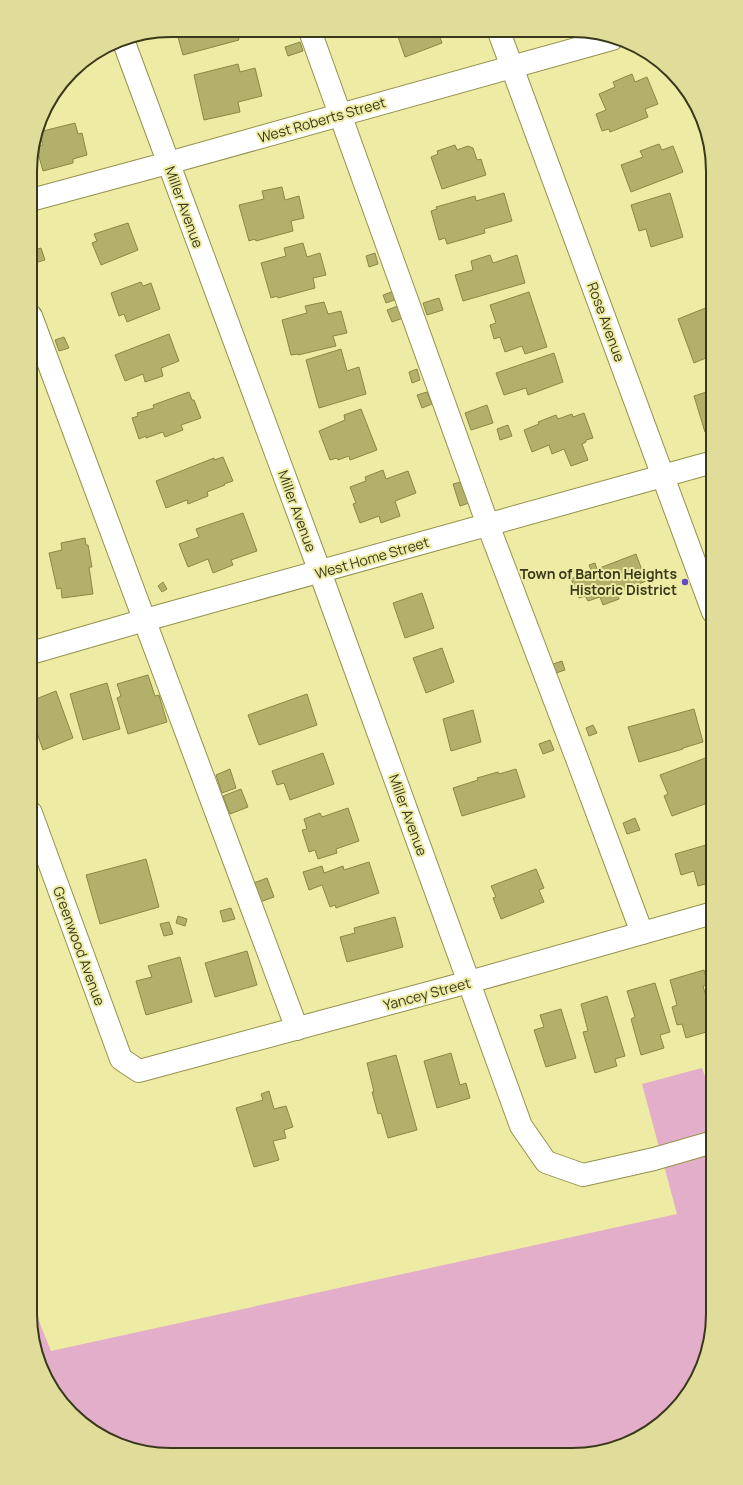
<svg xmlns="http://www.w3.org/2000/svg" width="743" height="1485" font-family="Manrope,sans-serif">
  <style>
    .green { fill: #e3aec9 }
    .building { fill: #b2b06b; stroke: #8b8844 }
    .lines { fill: none; stroke-linecap: round; stroke-linejoin: round }
    .minor-casing { stroke: #94924d; stroke-width: 24 }
    .minor { stroke: #fff; stroke-width: 22 }
    .poi-dot { fill: #6049c1; stroke: #edeba4; stroke-width: 1.5 }
    .labels { text-anchor: middle; stroke-width: 4; stroke-linejoin: round; paint-order: stroke }
    .street-label { font-size: 14px; fill: #39381b; stroke: #edeba4 }
    .poi-label { font-size: 14px; font-weight: bold; fill: #39381b; stroke: #edeba4; text-anchor: end }
    .rim { fill: none; stroke: #39381b; stroke-width: 2 }
  </style>
  <rect width="100%" height="100%" fill="#edeba4"/>
  <path class="green" d="M702,1068l11,31v225l-11,44 -18,32 -33,31 -34,17 -45,7 -420,-1 -43,-13 -31,-21 -41,-61 -7,-45v-15l21,52 626,-137 -35,-130z"/>
  <g class="building">
    <path d="M176,30h61l2,10 -56,15z"/>
    <path d="M396,31l42,1 4,11 -37,14z"/>
    <path d="M300,42l3,9 -15,5 -3,-9z"/>
    <path d="M238,64l2,8 15,-4 7,28 -24,6 2,10 -36,8 -10,-45z"/>
    <path d="M632,74l3,8 12,-5 11,27 -13,5 3,8 -38,15 -1,-3 -7,2 -6,-17 10,-4 -7,-16 16,-7 -2,-5z"/>
    <path d="M75,123l3,11 4,-1 5,22 -14,4v4l-30,8 -7,-25 7,-1 -4,-13z"/>
    <path d="M659,144l3,6 11,-4 10,26 -52,20 -10,-27 22,-8 -3,-6z"/>
    <path d="M455,145l2,5 11,-4 5,2 4,12 4,-1 5,16 -44,14 -11,-32 7,-3 -1,-3z"/>
    <path d="M282,187l3,13 14,-4 5,22 -13,3 2,10 -37,10 -1,-2 -6,2 -10,-36 25,-6 -2,-8z"/>
    <path d="M504,193l8,28 -28,8 1,4 -38,11 -2,-6 -6,2 -8,-29 6,-2 -1,-2 39,-11 1,5z"/>
    <path d="M670,193l13,44 -32,10 -5,-18 -7,2 -8,-26z"/>
    <path d="M128,223l10,27 -37,15 -9,-22 5,-2 -3,-7z"/>
    <path d="M303,243l4,14 13,-4 6,22 -13,3 2,10 -37,10 -1,-2 -6,2 -10,-35 25,-7 -2,-8z"/>
    <path d="M41,248l4,12 -14,4v-13z"/>
    <path d="M375,253l3,11 -9,3 -3,-11z"/>
    <path d="M490,255l3,8 24,-8 8,28 -62,18 -8,-26 18,-5 -2,-9z"/>
    <path d="M141,282l2,4 8,-3 9,26 -33,13 -3,-8 -5,2 -8,-23z"/>
    <path d="M397,290l3,8 -14,5 -3,-8z"/>
    <path d="M529,292l18,55 -22,7 -3,-8 -17,6 -5,-15 -6,2 -4,-14 6,-2 -6,-18z"/>
    <path d="M439,298l4,12 -16,5 -4,-12z"/>
    <path d="M324,302l4,12 13,-3 6,22 -14,3 3,10 -38,9v-1l-7,1 -9,-35 25,-7 -2,-7z"/>
    <path d="M398,306l5,12 -11,4 -5,-12z"/>
    <path d="M708,307l5,15v33l-19,8 -16,-44z"/>
    <path d="M169,334l10,27 -18,7 2,8 -18,6 -2,-8 -18,7 -10,-26z"/>
    <path d="M64,337l5,11 -10,3 -4,-11z"/>
    <path d="M341,349l6,22 12,-4 7,27 -47,14 -13,-48z"/>
    <path d="M554,353l9,29 -35,13 -2,-7 -22,7 -8,-22z"/>
    <path d="M417,369l3,11 -8,3 -3,-11z"/>
    <path d="M713,390v39l-8,3 -11,-36z"/>
    <path d="M189,392l3,8h2l7,18 -20,7 2,5 -18,7 -2,-5 -17,6v-2l-7,3 -7,-21 6,-2 -1,-3 17,-5 -1,-3z"/>
    <path d="M427,392l5,12 -10,4 -5,-13z"/>
    <path d="M487,405l6,18 -22,7 -6,-17z"/>
    <path d="M361,409l16,41 -27,10 -1,-4 -11,4 -1,-2 -7,2 -11,-29 26,-11 -1,-5z"/>
    <path d="M584,413l9,25 -7,2v2l-4,2 6,16 -17,6 -7,-17 -12,5 -3,-9 -17,7 -8,-22 15,-6 -1,-2 18,-7 2,4 14,-5 1,3z"/>
    <path d="M508,425l4,11 -12,4 -3,-11z"/>
    <path d="M223,457l10,24 -9,3 1,1 -18,7 1,4 -20,8 -1,-4 -21,8 -10,-27 58,-23v2z"/>
    <path d="M383,470l3,9 22,-8 8,22 -21,8 5,15 -19,7 -2,-7 -19,7 -7,-19 3,-1 -6,-16 16,-6 -1,-4z"/>
    <path d="M468,480l7,21 -15,5 -7,-22z"/>
    <path d="M243,513l14,38 -26,9 2,5 -20,8 -5,-14 -20,8 -9,-23 20,-7 -3,-8z"/>
    <path d="M85,538l1,7h2l4,22h-3l4,27 -31,4 -1,-10 -4,1 -8,-36 13,-3 -1,-7z"/>
    <path d="M636,554l10,27 -29,12 2,6 -16,6 -3,-8 -12,4 -3,-5 -6,2 -8,-19 20,-9 -2,-5 6,-2 2,6z"/>
    <path d="M163,582l4,7 -5,3 -4,-6z"/>
    <path d="M422,593l12,35 -29,10 -12,-35z"/>
    <path d="M442,648l12,34 -28,11 -13,-35z"/>
    <path d="M562,661l3,9 -9,3 -3,-9z"/>
    <path d="M148,675l7,21 4,-1 8,27 -39,12 -11,-36 4,-2 -4,-12z"/>
    <path d="M107,683l13,46 -37,11 -13,-46z"/>
    <path d="M56,691l17,47 -30,12 -12,-34v-15z"/>
    <path d="M307,694l10,31 -58,20 -11,-30z"/>
    <path d="M694,709l9,33 -20,6v1l-44,13 -11,-35z"/>
    <path d="M473,710l8,32 -30,9 -8,-32z"/>
    <path d="M593,725l4,8 -8,3 -3,-8z"/>
    <path d="M550,740l4,10 -11,4 -4,-10z"/>
    <path d="M323,753l11,31 -44,16 -6,-17 -7,2 -5,-14z"/>
    <path d="M708,757l5,13v31l-41,15 -8,-20 4,-2 -8,-19z"/>
    <path d="M230,769l6,19 -14,5 -6,-18z"/>
    <path d="M516,769l9,28 -63,19 -9,-28 25,-8 -1,-2 21,-6 1,2z"/>
    <path d="M241,789l7,18 -18,7 -7,-18z"/>
    <path d="M348,808l11,33 -23,8 1,4 -19,6 -3,-9 -6,2 -7,-22 5,-1 -3,-10 16,-6 2,4z"/>
    <path d="M635,818l5,12 -13,4 -4,-11z"/>
    <path d="M713,843v39l-15,4 -4,-15 -13,4 -6,-21z"/>
    <path d="M146,859l13,48 -59,17 -14,-49z"/>
    <path d="M369,862l10,31 -43,15 -1,-3 -5,2 -8,-22 -13,5 -6,-18 19,-6 2,7 19,-7 1,4z"/>
    <path d="M536,869l8,19 -5,2 5,12 -43,17 -8,-21 3,-1 -5,-11z"/>
    <path d="M267,878l7,19 -17,6 -6,-19z"/>
    <path d="M231,908l4,11 -12,3 -3,-11z"/>
    <path d="M178,916l9,3 -2,7 -9,-3z"/>
    <path d="M395,917l8,30 -56,15 -7,-25 15,-4 -1,-5z"/>
    <path d="M169,922l4,12 -9,2 -4,-12z"/>
    <path d="M247,951l10,34 -42,12 -10,-34z"/>
    <path d="M180,957l12,45 -46,13 -10,-34 16,-4 -4,-11z"/>
    <path d="M704,970l4,15 -5,1 8,27h2v17l-27,8 -4,-14 -5,1 -5,-18 5,-2 -7,-25z"/>
    <path d="M655,983l15,49 -10,3 4,13 -23,7 -10,-36 4,-2 -8,-26z"/>
    <path d="M607,996l18,60 -10,3 2,7 -22,7 -12,-41 5,-1 -7,-27z"/>
    <path d="M561,1009l15,49 -30,9 -12,-37 10,-3 -4,-12z"/>
    <path d="M451,1053l9,32 6,-2 4,15 -33,10 -13,-47z"/>
    <path d="M396,1055l21,75 -29,8 -7,-25 -3,1 -6,-22h2l-7,-29z"/>
    <path d="M269,1091l5,18 12,-3 7,21 -9,3 2,8 -13,3 6,19 -25,7 -18,-59 27,-8 -2,-6z"/>
  </g>
  <g class="lines">
    <defs>
      <g id="minor">
        <path d="M310,31l178,494 91,239 63,169"/>
        <path d="M499,32l214,580"/>
        <path d="M123,40l197,532 201,554 25,36 37,13 71,-16 59,-17"/>
        <path d="M31,200l137,-37 444,-124"/>
        <path d="M31,316l266,713"/>
        <path d="M31,653l114,-33 568,-158"/>
        <path d="M31,813l90,246 18,12 330,-89 244,-69"/>
      </g>
    </defs>
    <use href="#minor" class="minor-casing"/>
    <use href="#minor" class="minor"/>
  </g>
  <circle class="poi-dot" cx="685" cy="582" r="4"/>
  <g class="labels">
    <g class="street-label">
      <text transform="translate(322 120) rotate(-16)" y="5">West Roberts Street</text>
      <text transform="translate(184 207) rotate(70)" y="5">Miller Avenue</text>
      <text transform="translate(606 322) rotate(70)" y="5">Rose Avenue</text>
      <text transform="translate(297 511) rotate(70)" y="5">Miller Avenue</text>
      <text transform="translate(372 558) rotate(-16)" y="5">West Home Street</text>
      <text transform="translate(408 815) rotate(70)" y="5">Miller Avenue</text>
      <text transform="translate(79 946) rotate(70)" y="5">Greenwood Avenue</text>
      <text transform="translate(427 994) rotate(-15)" y="5">Yancey Street</text>
    </g>
    <g class="poi-label">
      <text x="677" y="579">Town of Barton Heights<tspan x="677" dy="16">Historic District</tspan></text>
    </g>
  </g>
  <path d="M0 0H743V1485H0ZM171 37H572A134 134 0 0 1 706 171V1314A134 134 0 0 1 572 1448H171A134 134 0 0 1 37 1314V171A134 134 0 0 1 171 37Z" fill="#dfdd99" fill-rule="evenodd"/>
  <path class="rim" d="M171 37H572A134 134 0 0 1 706 171V1314A134 134 0 0 1 572 1448H171A134 134 0 0 1 37 1314V171A134 134 0 0 1 171 37Z"/>
</svg>
